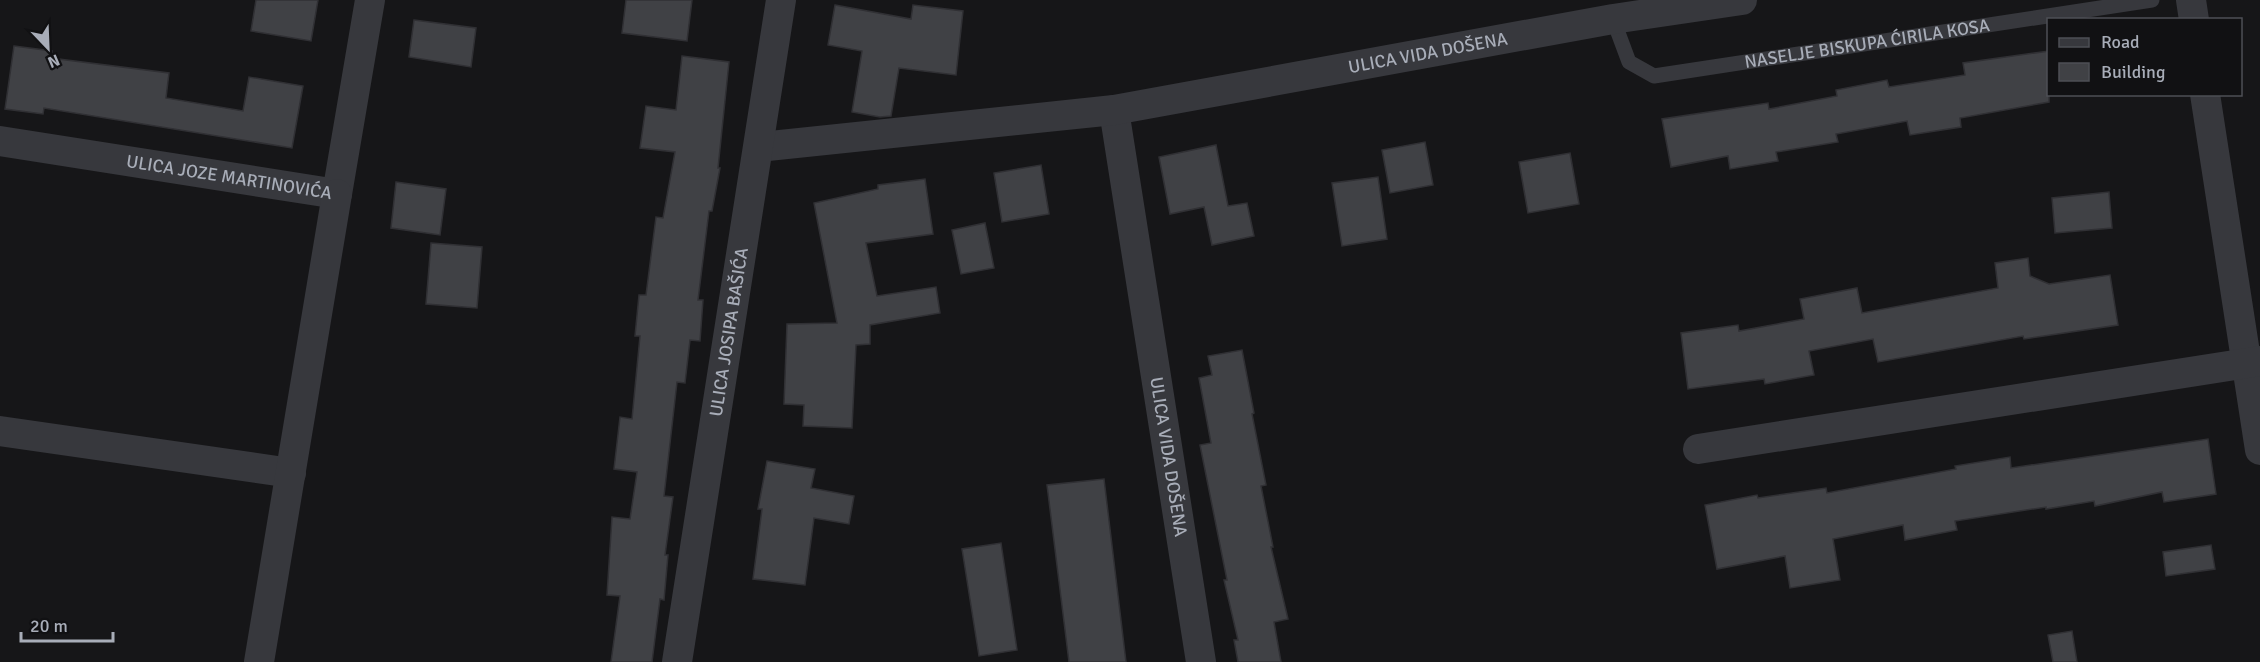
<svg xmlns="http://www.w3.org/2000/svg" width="2260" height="662" font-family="Signika,sans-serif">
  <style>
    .building { fill: #404145; stroke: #303034; stroke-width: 1.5 }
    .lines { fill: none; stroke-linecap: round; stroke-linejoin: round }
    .lane { stroke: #37383d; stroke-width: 15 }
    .street { stroke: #37383d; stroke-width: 30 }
    .labels { text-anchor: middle; stroke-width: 5; stroke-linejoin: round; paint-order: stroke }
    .street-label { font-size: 18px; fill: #a8adb8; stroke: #111113 }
  </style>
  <rect width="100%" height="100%" fill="#161618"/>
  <g class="building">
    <path d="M256,0h62l-7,41 -60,-10z"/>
    <path d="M626,0h66l-5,41 -65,-8z"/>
    <path d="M835,5l76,14 2,-14 50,6 -7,64 -57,-7 -8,48 -11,1 -28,-5 10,-61 -34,-6z"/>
    <path d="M414,20l62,8 -5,39 -62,-10z"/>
    <path d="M14,46l38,5 -1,7 118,15 -3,25 77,13 6,-34 54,9 -11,62 -248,-40 -1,6 -38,-5z"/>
    <path d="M2049,51v51l-89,16 1,9 -51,8 -3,-14 -71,13 2,8 -62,10 2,9 -48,8 -2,-13 -57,11 -9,-48 106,-16 1,6 68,-13 -1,-6 51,-10 2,7 76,-12 -2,-12z"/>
    <path d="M682,56l47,6 -11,106h2l-8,43h-3l-11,89h5l-3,41 -10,-1 -5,43 -8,-1 -13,114 9,1 -8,58h3l-4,45 -4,-1 -8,63h-41l9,-66 -13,-1 5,-78 18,2 7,-47 -23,-3 6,-52 12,2 8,-83h-5l4,-41h7l10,-78 7,1 12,-66 -35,-4 6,-42 30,4z"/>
    <path d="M1425,142l8,43 -43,8 -8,-43z"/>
    <path d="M1216,145l12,61 19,-3 7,33 -42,9 -8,-38 -34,7 -11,-57z"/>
    <path d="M1570,153l9,51 -51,9 -9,-51z"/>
    <path d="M1041,165l8,49 -47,8 -8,-49z"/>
    <path d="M1378,177l9,62 -45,7 -10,-63z"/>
    <path d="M925,179l8,55 -67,9 11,53 59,-9 4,26 -70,12v19l-14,1 -4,83 -49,-2 1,-21 -20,-1 3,-80 50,-1 -23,-120 64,-14v-4z"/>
    <path d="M396,182l50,7 -6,46 -49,-7z"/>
    <path d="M2109,192l3,36 -57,5 -3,-35z"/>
    <path d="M985,223l9,45 -33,6 -9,-44z"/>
    <path d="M431,243l51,4 -5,61 -51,-4z"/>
    <path d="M2028,258l2,18 19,8 61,-9 8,50 -94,14 -1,-3 -145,26 -5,-23 -64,12 5,24 -49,9 -1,-5 -76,10 -7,-56 57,-8 1,6 65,-12 -4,-20 57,-11 5,25 136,-25 -3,-25z"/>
    <path d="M1242,350l12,63 -2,1 14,71 -5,1 12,61h-2l17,72 -14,3 7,40h-43l-4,-22h4l-14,-60h3l-27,-135 11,-2 -12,-65 13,-3 -4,-19z"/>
    <path d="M2208,439l8,55 -52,8 -2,-10 -67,14 -1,-5 -48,8v-2l-91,14 2,9 -52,10 -2,-15 -70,14 7,41 -50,8 -5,-32 -68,13 -12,-64 52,-10 1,3 68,-10 1,5 129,-24 -1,-3 55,-9 1,11z"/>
    <path d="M767,461l48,8 -4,19 43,8 -5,28 -35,-6 -9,67 -52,-6 9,-70h-4z"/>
    <path d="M1104,479l22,183h-57l-22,-177z"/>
    <path d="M1001,543l16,107 -38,6 -17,-107z"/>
    <path d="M2211,545l4,24 -49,7 -3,-24z"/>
    <path d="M2072,631l5,31h-24l-5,-27z"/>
  </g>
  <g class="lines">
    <path class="lane" id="s1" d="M1613,19l16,43 25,14 498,-76"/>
    <g class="street">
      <path d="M2191,0l3,20"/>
      <path d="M2205,94l55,356"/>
      <path id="s2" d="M1114,110l87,552"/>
      <path id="s3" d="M0,141l337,53 33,-194"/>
      <path id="s4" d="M760,147l354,-37 499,-91 129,-19"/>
      <path d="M0,431l291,42"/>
      <path d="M1698,449l562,-88"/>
      <path d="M259,662l78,-468"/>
      <path id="s5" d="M677,662l104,-662"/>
    </g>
  </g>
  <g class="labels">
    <g class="street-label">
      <text dy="6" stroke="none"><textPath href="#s1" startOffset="290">NASELJE BISKUPA ĆIRILA KOSA</textPath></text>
      <text dy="6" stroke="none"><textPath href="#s4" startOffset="675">ULICA VIDA DOŠENA</textPath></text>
      <text dy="6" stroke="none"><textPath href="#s3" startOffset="232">ULICA JOZE MARTINOVIĆA</textPath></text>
      <text dy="6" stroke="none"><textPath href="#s5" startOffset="334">ULICA JOSIPA BAŠIĆA</textPath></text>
      <text dy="6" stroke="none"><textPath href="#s2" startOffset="351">ULICA VIDA DOŠENA</textPath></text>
    </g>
  </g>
  <rect x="2047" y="18" width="195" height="78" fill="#111113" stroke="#4d4f55" stroke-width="1.5"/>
  <rect x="2059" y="38" width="30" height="9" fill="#37383d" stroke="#4d4f55" stroke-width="1.5"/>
  <text x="2101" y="48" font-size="18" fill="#a8adb8">Road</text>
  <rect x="2059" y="63" width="30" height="18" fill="#404145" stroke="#4d4f55" stroke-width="1.5"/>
  <text x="2101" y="78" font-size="18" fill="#a8adb8">Building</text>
  <g transform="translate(48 48) rotate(157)" stroke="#111113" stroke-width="4.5" paint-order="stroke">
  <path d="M0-4.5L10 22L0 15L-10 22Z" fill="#a8adb8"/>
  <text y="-9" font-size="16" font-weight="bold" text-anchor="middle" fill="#a8adb8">N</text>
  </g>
  <path d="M21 632v9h92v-9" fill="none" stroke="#a8adb8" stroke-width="3"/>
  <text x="30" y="632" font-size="18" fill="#a8adb8" stroke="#111113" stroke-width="4.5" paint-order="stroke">20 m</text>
</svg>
